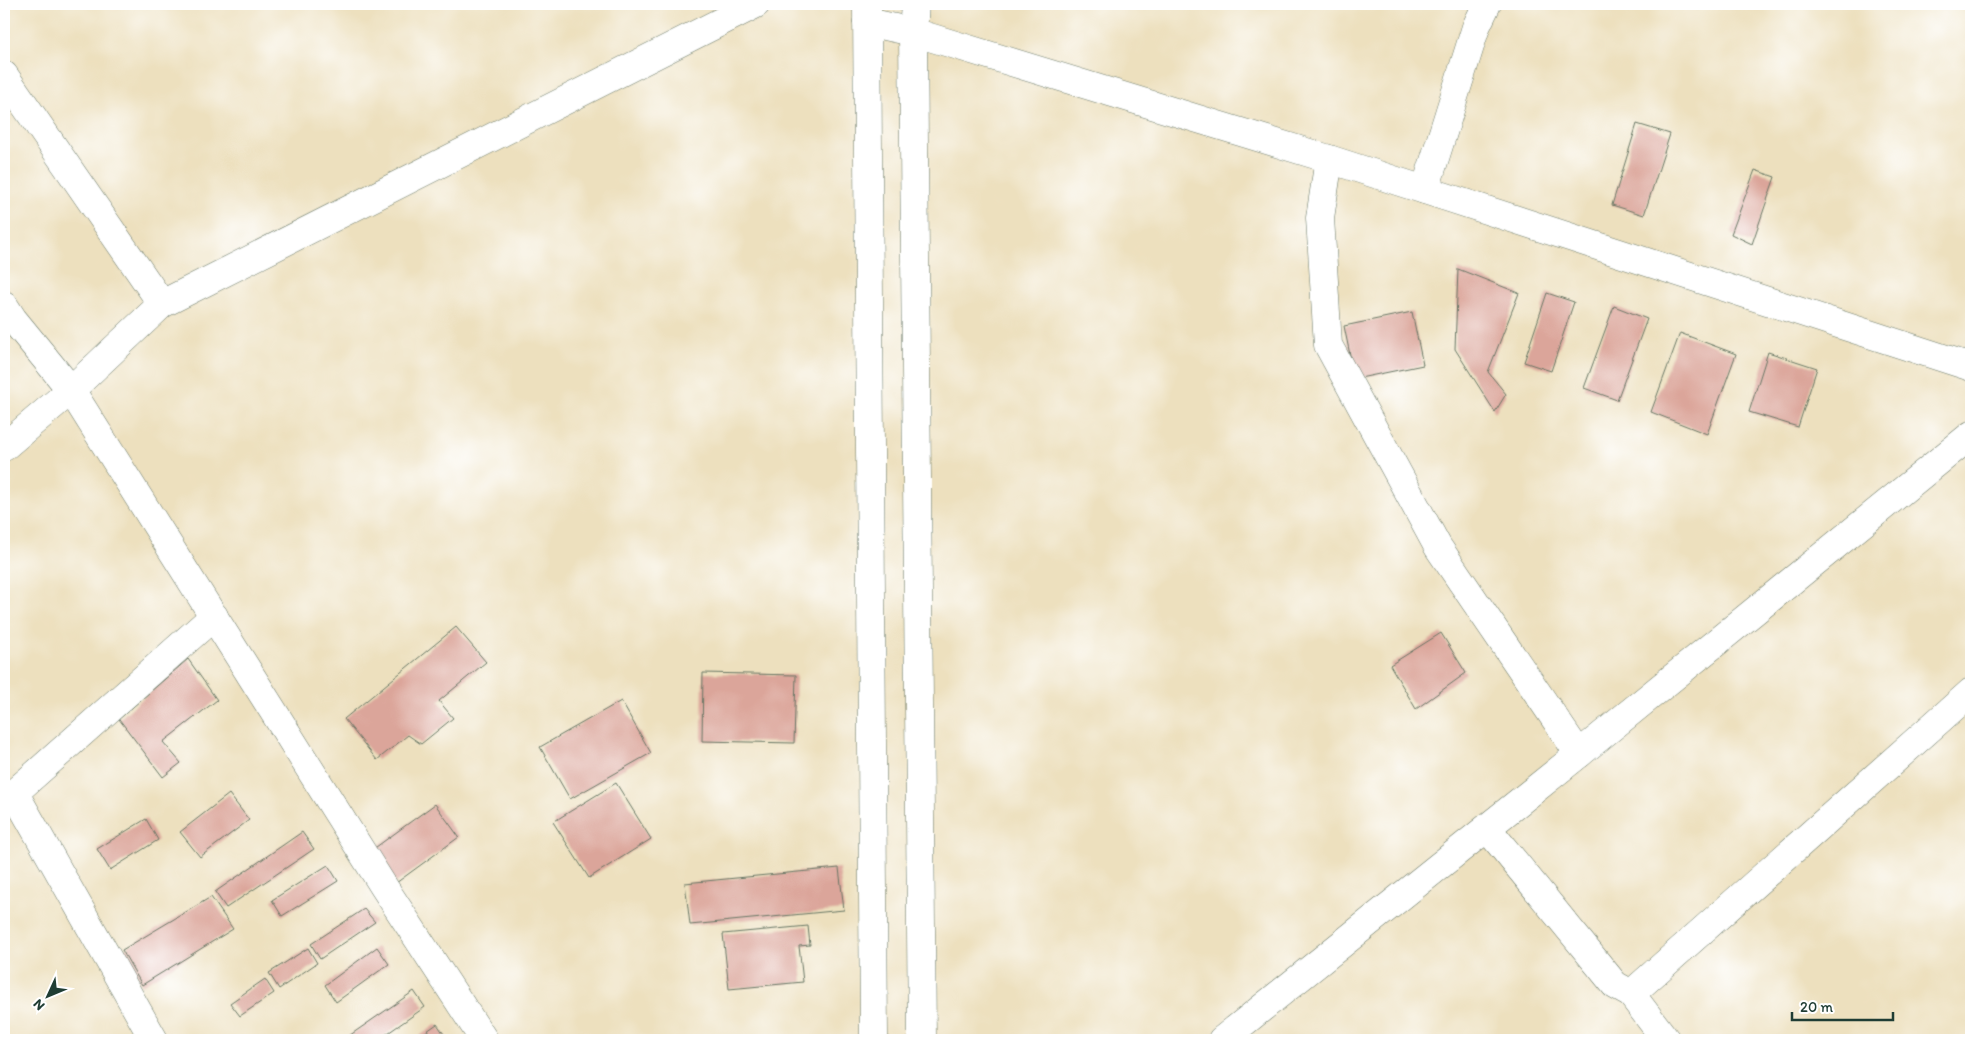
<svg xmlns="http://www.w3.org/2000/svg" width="1975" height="1044" font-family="Itim,sans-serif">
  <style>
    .building { fill: #dba59a }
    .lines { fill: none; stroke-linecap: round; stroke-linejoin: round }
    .minor-casing { stroke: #677664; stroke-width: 29 }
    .major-casing { stroke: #677664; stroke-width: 29 }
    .minor { stroke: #fff; stroke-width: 28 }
    .major { stroke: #fff; stroke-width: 28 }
  </style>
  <rect width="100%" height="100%" fill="#fff"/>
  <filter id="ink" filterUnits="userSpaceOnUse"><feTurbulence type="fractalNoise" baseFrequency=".02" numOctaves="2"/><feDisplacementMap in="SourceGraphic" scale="10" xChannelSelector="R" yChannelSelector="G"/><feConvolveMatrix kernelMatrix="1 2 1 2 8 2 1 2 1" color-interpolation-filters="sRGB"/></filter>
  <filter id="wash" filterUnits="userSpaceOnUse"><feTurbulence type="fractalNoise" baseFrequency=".0096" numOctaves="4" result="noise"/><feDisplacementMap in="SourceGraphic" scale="20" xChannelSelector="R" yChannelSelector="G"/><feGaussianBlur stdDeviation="1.12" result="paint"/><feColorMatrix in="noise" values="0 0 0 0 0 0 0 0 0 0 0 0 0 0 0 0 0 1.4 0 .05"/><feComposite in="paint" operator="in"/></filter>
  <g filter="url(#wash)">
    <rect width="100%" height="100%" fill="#ede0be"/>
    <g id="blocks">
      <g class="building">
        <path d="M1637,124l33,10 -26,81 -32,-10z"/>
        <path d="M1755,170l20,7 -23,67 -21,-10z"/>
        <path d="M1458,269l61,24 -31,79 18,22 -11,18 -40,-63z"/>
        <path d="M1547,293l27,9 -23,69 -27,-9z"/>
        <path d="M1614,306l33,13 -30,81 -33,-12z"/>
        <path d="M1412,312l11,53 -68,14 -11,-53z"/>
        <path d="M1680,333l56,21 -29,80 -56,-22z"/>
        <path d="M1768,352l49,16 -19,59 -49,-15z"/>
        <path d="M456,627l30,35 -47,39 14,17 -32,26 -13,-9 -31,25 -33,-41z"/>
        <path d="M1441,633l25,40 -50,36 -26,-44z"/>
        <path d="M188,659l29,41 -54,42 18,21 -18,14 -44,-58z"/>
        <path d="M703,673l93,2 -2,68 -92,-2z"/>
        <path d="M621,701l30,52 -81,46 -30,-52z"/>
        <path d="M616,783l35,56 -62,39 -36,-56z"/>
        <path d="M229,794l20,26 -49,37 -20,-25z"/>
        <path d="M435,804l24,33 -63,46 -24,-33z"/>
        <path d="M146,819l12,21 -48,30 -13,-21z"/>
        <path d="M302,832l12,17 -88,59 -11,-16z"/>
        <path d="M328,865l10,16 -56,35 -10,-16z"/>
        <path d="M839,868l5,42 -154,15 -5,-42z"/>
        <path d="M211,897l22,32 -91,56 -20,-35z"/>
        <path d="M364,909l11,13 -55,37 -9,-15z"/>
        <path d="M808,926l2,19 -11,1 4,36 -74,7 -6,-55z"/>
        <path d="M377,947l12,17 -53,38 -11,-17z"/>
        <path d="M308,948l9,15 -38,26 -10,-16z"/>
        <path d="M265,979l9,14 -34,23 -10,-13z"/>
        <path d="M414,991l11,16 -47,33h-35z"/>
        <path d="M437,1024l11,16h-34z"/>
      </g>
    </g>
  </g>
  <g filter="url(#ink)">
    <use href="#blocks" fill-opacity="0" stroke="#677664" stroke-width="1"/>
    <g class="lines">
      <defs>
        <g id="minor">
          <path d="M4,75l158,229"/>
          <path d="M1329,159l-9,59 8,127 110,202 141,207"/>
          <path d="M1425,190l51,-163 11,-23"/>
          <path d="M4,447l67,-57 91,-86 594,-300"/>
          <path d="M14,792l140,248"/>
          <path d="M4,802l210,-186"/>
          <path d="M1487,828l128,157 16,9 35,46"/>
          <path d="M1631,994l340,-302"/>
          <path d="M1222,1040l357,-286 392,-319"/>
        </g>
        <g id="major">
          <path d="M867,4l7,1036"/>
          <path d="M915,4l-2,28 9,1008"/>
          <path d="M867,22l46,10 416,127 642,208"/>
          <path d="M4,305l9,14 58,71 313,497 100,153"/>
        </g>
      </defs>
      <use href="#minor" class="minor-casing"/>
      <use href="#major" class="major-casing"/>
      <use href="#minor" class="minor"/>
      <use href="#major" class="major"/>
    </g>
  </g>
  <rect width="1975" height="1044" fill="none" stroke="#fff" stroke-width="20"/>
  <g transform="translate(48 996) rotate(226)" stroke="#ffffff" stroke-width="4" paint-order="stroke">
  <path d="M0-4L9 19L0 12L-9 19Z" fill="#1f3d34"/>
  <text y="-8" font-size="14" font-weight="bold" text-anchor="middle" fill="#1f3d34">N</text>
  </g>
  <path d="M1792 1012v8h101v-8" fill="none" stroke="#1f3d34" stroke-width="2.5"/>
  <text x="1800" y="1012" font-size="15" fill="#1f3d34" stroke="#ffffff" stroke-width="4" paint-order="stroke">20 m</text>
</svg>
